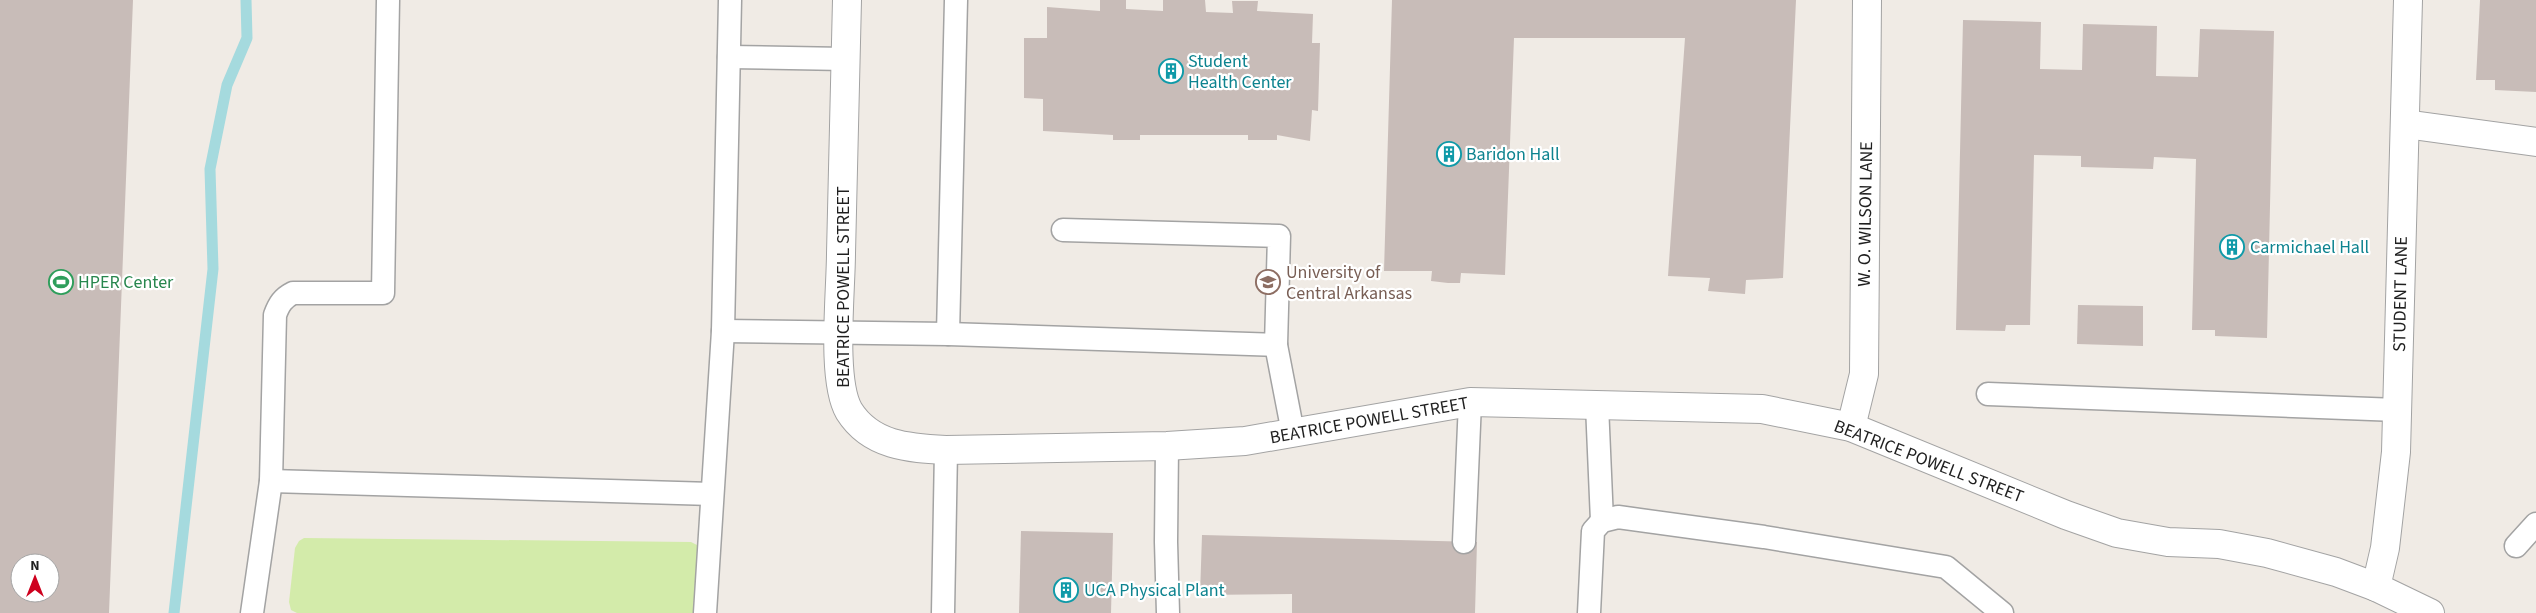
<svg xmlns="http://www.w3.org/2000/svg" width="2536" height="613" font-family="'Source Sans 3',sans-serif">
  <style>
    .grass { fill: #d3ebaa }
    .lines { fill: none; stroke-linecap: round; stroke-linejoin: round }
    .stream { stroke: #a5dade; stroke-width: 11 }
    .building { fill: #c8bcb8; fill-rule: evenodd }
    .service-casing { stroke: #a3a3a3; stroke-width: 25 }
    .minor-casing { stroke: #a3a3a3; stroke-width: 30 }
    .service { stroke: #fff; stroke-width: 22 }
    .minor { stroke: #fff; stroke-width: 28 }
    .labels { text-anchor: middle; stroke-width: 4.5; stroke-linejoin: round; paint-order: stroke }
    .culture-label { font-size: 18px; fill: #0d838f; stroke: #fff; text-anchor: start }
    .street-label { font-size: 18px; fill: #1f1f1f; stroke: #fff }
    .education-label { font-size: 18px; fill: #785e54; stroke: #fff; text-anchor: start }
    .leisure-label { font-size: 18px; fill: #27864d; stroke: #fff; text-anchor: start }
  </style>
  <rect width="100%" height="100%" fill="#f0ebe5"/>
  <path class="grass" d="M304,538l387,4 8,4v67h-402l-6,-3 -2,-8 6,-54 4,-7z"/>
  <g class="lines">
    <path class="stream" d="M174,613l39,-344 -3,-100 17,-84 20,-47 -1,-38"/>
  </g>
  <g class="building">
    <path d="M0,0h133l-24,613h-109zM20,563h30v30h-30z"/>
    <path d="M1100,0h26v9l37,2v-11h42l1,12 27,1 -1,-12h26l-1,10 56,3 -1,29h8l-2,68 -6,-1 -2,31 -33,-6v5h-29v-5h-108v5h-27v-5l-70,-4v-32l-19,-1v-60h23v-31l53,4z"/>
    <path d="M1392,0h404l-13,278 -37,2 -1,14 -37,-3 2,-13 -42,-2 17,-238h-171l-9,237 -44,-2 -1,10h-12l-17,-2 1,-10h-48z"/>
    <path d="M2480,0h56v92l-41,-2v-10h-19z"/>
    <path d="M1963,20l78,2 -1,47 42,1 1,-46 74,2 -1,50 42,1 2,-48 74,2 -7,307 -52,-2v-6h-23l4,-171 -42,-2 -1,12 -72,-2v-11l-47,-1 -4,170h-24l-1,6 -49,-1z"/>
    <path d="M2078,305l65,1v40l-66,-2z"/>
    <path d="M1021,531l92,2 -2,80h-92z"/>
    <path d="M1202,535l275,7 -2,71h-183v-19l-92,1z"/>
  </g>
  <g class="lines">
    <defs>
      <g id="service">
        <path d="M729,57l116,2"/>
        <path d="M1063,230l216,6 -3,109 17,88"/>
        <path d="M723,331l225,3 328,11"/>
        <path d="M948,334l8,-334"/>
        <path d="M1988,394l409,16"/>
        <path d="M1597,405l5,116"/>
        <path d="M1167,446l-1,96 2,71"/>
        <path d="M271,481l441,13"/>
        <path d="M1464,542l6,-140"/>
        <path d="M2516,546l20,-22"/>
        <path d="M252,613l19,-132 4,-166c4,-11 8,-17 18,-22h90l5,-293"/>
        <path d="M705,613l18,-282 7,-331"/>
        <path d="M943,613l3,-163"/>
        <path d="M1589,613l4,-82 9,-10 16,-4 146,20 182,30 56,46"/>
      </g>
      <g id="minor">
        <path d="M847,0c-2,84 -4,169 -6,253 0,38 -10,127 8,158 22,35 60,37 97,39l221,-4 78,-5 225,-39 292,7 89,18 215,88 51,18 51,9 51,2 48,9 69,19 40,15 54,26"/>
        <path d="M2405,124l131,18"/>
        <path d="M1851,427l13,-53 3,-374"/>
        <path d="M2376,587l9,-39 11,-96 12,-452"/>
      </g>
    </defs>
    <use href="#service" class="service-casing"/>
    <use href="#minor" class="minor-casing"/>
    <use href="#service" class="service"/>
    <use href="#minor" class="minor"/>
  </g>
  <defs>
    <symbol id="building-ring" viewBox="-11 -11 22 22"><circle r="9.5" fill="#fff" stroke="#0f9aa8" stroke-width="1.5"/><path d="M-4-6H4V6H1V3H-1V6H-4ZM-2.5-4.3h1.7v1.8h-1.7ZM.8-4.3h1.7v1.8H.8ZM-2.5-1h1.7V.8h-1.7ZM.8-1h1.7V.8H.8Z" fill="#0f9aa8"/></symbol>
    <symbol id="stadium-ring" viewBox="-11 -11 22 22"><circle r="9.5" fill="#fff" stroke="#2e9e5b" stroke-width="1.5"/><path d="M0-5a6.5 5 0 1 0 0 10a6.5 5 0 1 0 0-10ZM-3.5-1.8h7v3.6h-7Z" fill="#2e9e5b"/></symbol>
    <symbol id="university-ring" viewBox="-11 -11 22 22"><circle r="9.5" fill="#fff" stroke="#8d6e63" stroke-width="1.5"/><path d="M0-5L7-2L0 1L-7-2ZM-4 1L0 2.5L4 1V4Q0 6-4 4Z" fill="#8d6e63"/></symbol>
  </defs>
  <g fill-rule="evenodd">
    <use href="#building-ring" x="1157" y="57" width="28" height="28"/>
    <use href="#building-ring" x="1435" y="140" width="28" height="28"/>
    <use href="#building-ring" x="2218" y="233" width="28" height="28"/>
    <use href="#stadium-ring" x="47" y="268" width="28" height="28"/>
    <use href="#university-ring" x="1254" y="268" width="28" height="28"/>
    <use href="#building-ring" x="1052" y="576" width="28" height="28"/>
  </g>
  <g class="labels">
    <g class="culture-label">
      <text x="1188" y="67">Student<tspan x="1188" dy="21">Health Center</tspan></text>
      <text x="1466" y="160">Baridon Hall</text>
      <text x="2250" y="253">Carmichael Hall</text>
      <text x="1084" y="596">UCA Physical Plant</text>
    </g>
    <g class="street-label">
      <text transform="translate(1865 214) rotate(-89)" y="6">W. O. WILSON LANE</text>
      <text transform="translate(843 287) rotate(-90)" y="6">BEATRICE POWELL STREET</text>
      <text transform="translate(2400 294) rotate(-89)" y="6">STUDENT LANE</text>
      <text transform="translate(1369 420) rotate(-10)" y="6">BEATRICE POWELL STREET</text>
      <text transform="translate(1929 461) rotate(21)" y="6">BEATRICE POWELL STREET</text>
    </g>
    <g class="education-label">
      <text x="1286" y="278">University of<tspan x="1286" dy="21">Central Arkansas</tspan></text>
    </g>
    <g class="leisure-label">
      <text x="78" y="288">HPER Center</text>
    </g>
  </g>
  <g transform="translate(35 578)"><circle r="24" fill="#ffffff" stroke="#a5a5a5"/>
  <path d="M0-4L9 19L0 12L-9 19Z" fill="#ce001e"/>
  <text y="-8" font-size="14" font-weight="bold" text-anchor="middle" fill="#1f1f1f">N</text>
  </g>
</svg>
